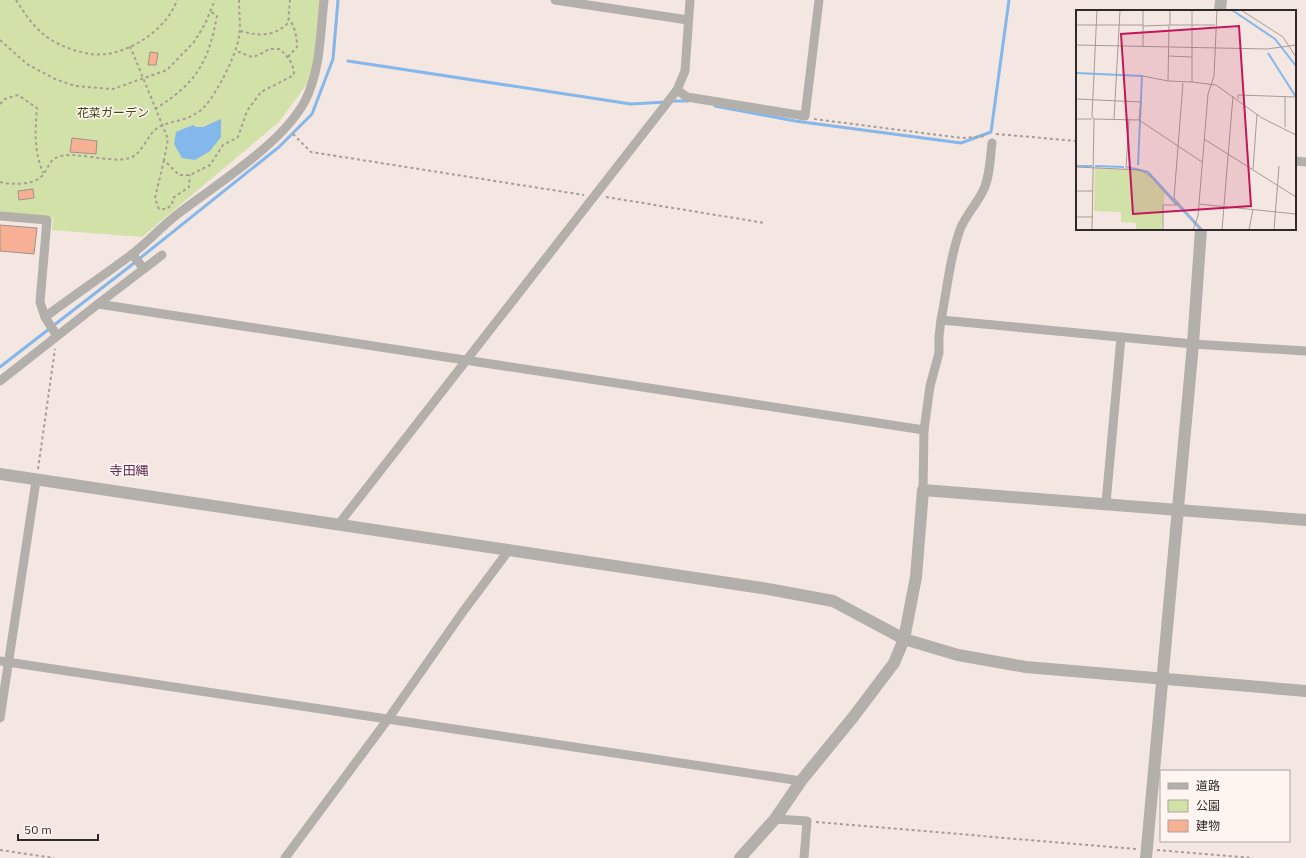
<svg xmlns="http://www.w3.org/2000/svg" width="1306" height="858" font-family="'IBM Plex Sans','Noto Sans JP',sans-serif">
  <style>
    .green { fill: #d2e1a7 }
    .water { fill: #84b7eb }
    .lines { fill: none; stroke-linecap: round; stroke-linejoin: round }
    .stream { stroke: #84b7eb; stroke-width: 3 }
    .building { fill: #f7b094; stroke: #9e928d }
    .path { stroke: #a69d98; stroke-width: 2; stroke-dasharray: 3 3; stroke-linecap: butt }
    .minor { stroke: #b3afab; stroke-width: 9 }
    .tertiary { stroke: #b3afab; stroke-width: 12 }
    .labels { text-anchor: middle; stroke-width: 3; stroke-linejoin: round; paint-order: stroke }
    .park-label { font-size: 12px; fill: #3f4918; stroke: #fff5f0 }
    .neighbourhood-label { font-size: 13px; fill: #5f2955; stroke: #fff5f0 }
    .inset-river { fill: none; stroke: #84b7eb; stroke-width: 2 }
    .inset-road { fill: none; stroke: #a59b97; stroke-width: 1 }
    .view { fill: #c2185b; fill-opacity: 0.15; stroke: #c2185b; stroke-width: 2 }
    .inset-edge { fill: none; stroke: #2f2a28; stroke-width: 2 }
  </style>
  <rect width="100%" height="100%" fill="#f4e7e1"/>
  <path class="green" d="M0,0h320l-8,77 -33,45 -137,115 -90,-7 1,-12 -53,-5z"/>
  <path class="water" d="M221,119v18l-11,14 -15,9 -13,-2 -8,-14 2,-12 17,-7 3,2h7z"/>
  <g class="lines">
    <g class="stream">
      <path d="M348,61l283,43 35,-2"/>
      <path d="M671,101h17"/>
      <path d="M715,106l80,15 166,22 30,-11 18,-132"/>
      <path d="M0,367l129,-100 150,-120 33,-33 21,-55 5,-59"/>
    </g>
  </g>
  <g class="building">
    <path d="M150,52l8,1 -2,12h-8z"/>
    <path d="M72,138l25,3 -1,13 -26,-2z"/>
    <path d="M33,189l1,9 -15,2 -1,-9z"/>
    <path d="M0,225l37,3 -3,26 -34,-3z"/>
  </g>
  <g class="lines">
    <g class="path">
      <path d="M16,0c11,17 22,34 41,43 15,8 34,13 50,11 28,-4 61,-27 70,-54"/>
      <path d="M240,31c18,5 34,6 48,-8l2,-23"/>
      <path d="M0,40l27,24 28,15 20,7 38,3 54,-19 27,-28 11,-18 10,-24"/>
      <path d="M130,46l38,93 -4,21 15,15h11l20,-10 13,-20 15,-8 9,-26 14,-19 33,-17c0,-11 -6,-18 -14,-26h-11l-10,6 -7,2 -16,-6"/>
      <path d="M288,57l9,-10c0,-9 -2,-21 -8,-28"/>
      <path d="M0,104l5,-5 13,-4 19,13c-2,26 -3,41 6,65"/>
      <path d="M155,109c41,-26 53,-45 62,-93l-7,-5"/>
      <path d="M814,119l148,19 24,-2"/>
      <path d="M293,134l18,18 273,43"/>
      <path d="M996,134l81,7"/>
      <path d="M164,160l-9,38 4,11h8l5,-5 1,-6 16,-11 1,-12"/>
      <path d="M0,182c11,3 32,3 41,-5 7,-6 7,-17 17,-20 16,-7 51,7 72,1 12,-4 17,-22 26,-29 10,-8 26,-7 37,-14 4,-2 9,-5 12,-9 12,-13 32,-52 34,-70 2,-11 0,-24 0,-36"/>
      <path d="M606,197l159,26"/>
      <path d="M38,469l17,-120"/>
      <path d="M816,822l320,27"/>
      <path d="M0,850l54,8"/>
      <path d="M1157,850l96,8"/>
    </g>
    <g class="minor">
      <path d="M555,0l133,20"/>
      <path d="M677,90l10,7 118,19 14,-116"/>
      <path d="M1295,161l11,1"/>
      <path d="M0,216l47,4 -7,82 5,15"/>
      <path d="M132,254l12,15"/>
      <path d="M98,304l64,-49"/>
      <path d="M941,320c6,-30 9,-64 20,-93 6,-13 16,-24 22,-36 7,-14 7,-33 9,-48"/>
      <path d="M57,336l-12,-19c28,-21 58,-41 86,-62 17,-13 31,-29 48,-42 39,-30 103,-69 126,-112 16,-32 15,-67 19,-101"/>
      <path d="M0,381l98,-77 826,126"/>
      <path d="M923,490l1,-60 6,-44 9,-33v-17l2,-16 252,24 113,7"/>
      <path d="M1106,503l15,-166"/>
      <path d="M338,525l339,-435 8,-19 5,-71"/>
      <path d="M0,661l801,120"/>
      <path d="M0,718l36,-237"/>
      <path d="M775,819l32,2 -3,37"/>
      <path d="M285,858l103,-139 74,-106 47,-63"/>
    </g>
    <g class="tertiary">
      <path d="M1220,11l1,-11"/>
      <path d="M0,474l762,114 71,13 71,38 54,16 68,12 280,24"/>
      <path d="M740,858l35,-39 26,-38 53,-65 40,-53 10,-24 12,-62 7,-87 383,30"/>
      <path d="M1146,858l47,-514 8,-115"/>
    </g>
  </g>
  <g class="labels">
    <g class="park-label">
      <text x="113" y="117">花菜ガーデン</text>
    </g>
    <g class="neighbourhood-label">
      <text x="129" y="475">寺田縄</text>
    </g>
  </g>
  <g transform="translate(1076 10)">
    <rect width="220" height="220" fill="#f4e7e1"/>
    <path d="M19,158l46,2 6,4 18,18 -3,38h-26v-7l-15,-1v-10l-27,-1z" fill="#d2e1a7"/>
    <path class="inset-river" d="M156,0l43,29 21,27M192,43l28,44M0,63l66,3 -4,89M0,156h16M19,156l29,1M51,157l21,5 53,58"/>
    <path class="inset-road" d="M94,0v15h45M116,0v72l24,3 46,33 34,17M165,0l42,27 13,20M0,15h67M67,16l27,-1M93,16l-1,55 24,1M0,35l191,4 29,-4M67,37v-37M93,46l23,1M67,66l25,5M107,73l-9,115 29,32M0,89l65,3 -2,18M162,89v-4l58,2M0,109h16M18,109l45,1 63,42M38,109l6,-109M209,117v-30M128,129l92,58M0,157l65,3 10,7 25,28 3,-2M50,159l3,-50M177,159l4,-55M0,181h17M123,194l97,10M0,207h17M16,220l2,-111 -2,-3 5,-106M87,220v-25h13M117,220l5,-14 10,-122 6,-18 3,-66M146,220l11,-134M173,220l4,-21M198,220l5,-64"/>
    <path class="view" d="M163,16l12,180 -118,8 -12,-180z"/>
    <rect width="220" height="220" class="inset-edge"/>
  </g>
  <rect x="1160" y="770" width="130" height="72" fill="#fff5f0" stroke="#aca4a0"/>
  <rect x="1168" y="783" width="20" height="6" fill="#b3afab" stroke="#aca4a0"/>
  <text x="1196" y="790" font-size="12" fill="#2f2a28">道路</text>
  <rect x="1168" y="800" width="20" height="12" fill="#d2e1a7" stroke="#aca4a0"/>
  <text x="1196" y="810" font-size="12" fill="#2f2a28">公園</text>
  <rect x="1168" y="820" width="20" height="12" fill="#f7b094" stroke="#aca4a0"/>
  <text x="1196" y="830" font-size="12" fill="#2f2a28">建物</text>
  <path d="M18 834v6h80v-6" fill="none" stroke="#2f2a28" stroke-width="2"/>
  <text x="24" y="834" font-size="12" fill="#2f2a28" stroke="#fff5f0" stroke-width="3" paint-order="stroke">50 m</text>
</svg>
